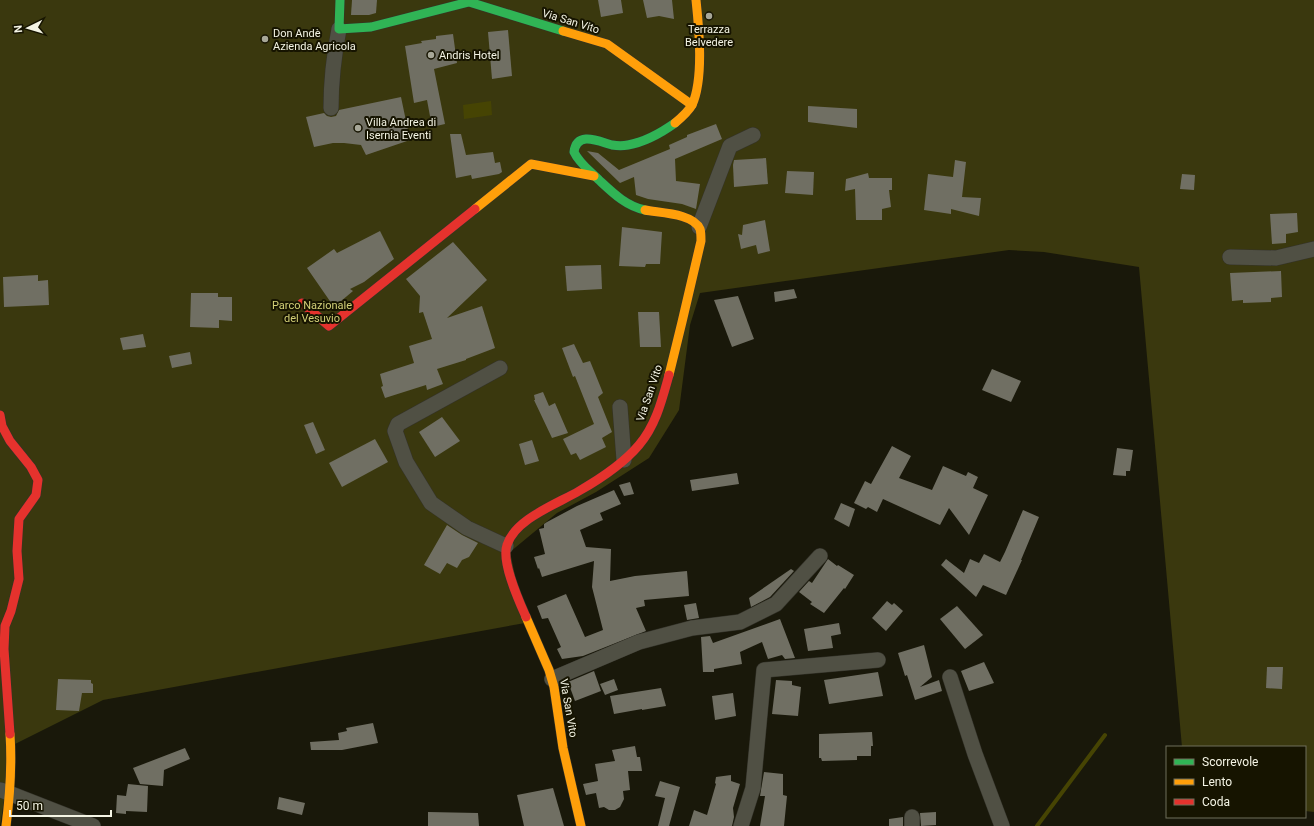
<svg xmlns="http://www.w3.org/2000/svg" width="1314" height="826" font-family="Roboto,sans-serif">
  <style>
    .green { fill: #3a380e }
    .water { fill: #464403 }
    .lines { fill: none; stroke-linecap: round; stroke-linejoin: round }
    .stream { stroke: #464403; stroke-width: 4 }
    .building { fill: #706f63 }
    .street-casing { stroke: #34332a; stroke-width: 16 }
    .fast-casing { stroke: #34332a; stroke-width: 10 }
    .slow-casing { stroke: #34332a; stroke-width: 10 }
    .jam-casing { stroke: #34332a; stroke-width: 10 }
    .street { stroke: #505044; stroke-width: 15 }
    .fast { stroke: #30b455; stroke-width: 9 }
    .slow { stroke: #ff9f0a; stroke-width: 9 }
    .jam { stroke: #e5322d; stroke-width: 9 }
    .poi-dot { fill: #a7a798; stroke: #161400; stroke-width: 1.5 }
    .labels { text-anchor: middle; stroke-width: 4; stroke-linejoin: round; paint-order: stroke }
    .street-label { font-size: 11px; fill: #f4f4e4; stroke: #161400 }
    .poi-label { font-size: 11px; fill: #f4f4e4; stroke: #161400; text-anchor: start }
    .park-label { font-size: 11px; fill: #d3d077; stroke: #161400 }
  </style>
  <rect width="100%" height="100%" fill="#19180a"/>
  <path class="green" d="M0,0h1314v812l-9,-1v-64h-123l-43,-480 -95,-15 -35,-2 -309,43 -10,32 -11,85 -30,48 -53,34 -39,21 -47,39 15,71 -422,77 -90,45 -13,81z"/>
  <path class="water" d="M491,101l1,14 -28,4 -1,-14z"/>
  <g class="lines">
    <path class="stream" d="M1037,826l68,-91"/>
  </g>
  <g class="building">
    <path d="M352,0h25l-1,13 -7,2h-18z"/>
    <path d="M598,0h23l2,13 -22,4z"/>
    <path d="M643,0h29l2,19 -15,-3 -12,2z"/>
    <path d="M508,30l4,46 -20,3 -4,-47z"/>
    <path d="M453,34l4,29 -23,6 11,55 -13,3 -5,-27 -13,3 -9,-57 17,-3 -1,-2 15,-2v-3z"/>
    <path d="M401,97l9,43 -44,15 -5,-10 -17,-2h-11l-19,4 -8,-30 18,-4 3,3 4,1 5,-1 3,-6z"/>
    <path d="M808,106l49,3v19l-49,-6z"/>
    <path d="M716,124l6,15 -47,20 1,22 24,3 -4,25 -14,-5 -34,-5 -12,-4 -2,-18 -14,6 -33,-32 11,2 21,17 51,-21 -1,-4 18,-8v-2z"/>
    <path d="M450,134h11l5,21 27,-3 2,11 5,-1 2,10 -3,2 -27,5 -1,-4 -15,3z"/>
    <path d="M766,158l2,26 -34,3 -1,-22 1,-5z"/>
    <path d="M955,160l11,2 -4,35 19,1 -2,18 -28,-7v5l-27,-4 4,-36 25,3z"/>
    <path d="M787,171l27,1 -1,23 -28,-2z"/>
    <path d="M868,173l1,5h23v12h-3l2,17 -9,2v11h-26l-1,-31 -10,2 1,-12z"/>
    <path d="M1182,174l13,1 -1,15 -14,-1z"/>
    <path d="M1297,213l1,19 -12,2v9l-14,1 -2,-30z"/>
    <path d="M765,220l5,31 -12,3 -2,-9 -15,4 -3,-15 4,1 1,-10z"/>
    <path d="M622,227l40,5 -2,32h-14l-1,3 -26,-1z"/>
    <path d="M380,231l14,28 -30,23 -14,7 3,2 -19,16 -27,-39 27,-19 3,4z"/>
    <path d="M453,242l34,38 -40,38 35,-12 13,42 -29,11v1l-29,9 6,15 -16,6 -1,-5 -41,13 -4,-11 2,-1 -3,-12 34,-11 -5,-17 23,-7 -9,-27 -4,1 1,-17 -14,-17z"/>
    <path d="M601,265l1,24 -35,2 -2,-25z"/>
    <path d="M1281,271l1,26 -11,1v4l-28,1v-3l-11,1 -2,-28z"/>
    <path d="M38,275v6l10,-1 1,25 -45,2 -1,-30z"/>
    <path d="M794,289l3,9 -22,4 -1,-10z"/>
    <path d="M191,293h27v4h14v24l-13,-1v8l-29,-1z"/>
    <path d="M738,296l16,43 -22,8 -18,-47z"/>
    <path d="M638,312h21l2,35h-21z"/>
    <path d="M143,334l3,13 -23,3 -3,-12z"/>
    <path d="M574,344l9,19 7,-2 13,32 -5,4 14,35 -10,6 4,9 -26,13 -4,-7 -5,2 -8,-16 31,-15 -19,-48 -2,1 -11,-29z"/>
    <path d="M190,352l2,12 -20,4 -3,-12z"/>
    <path d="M992,369l29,12 -10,21 -29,-12z"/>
    <path d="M543,392l6,14 6,-3 13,30 -16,5 -18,-38h1l-1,-5z"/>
    <path d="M442,417l18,24 -25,16 -16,-25z"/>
    <path d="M313,422l12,28 -9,4 -12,-29z"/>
    <path d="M375,439l13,23 -46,25 -13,-24z"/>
    <path d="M532,440l7,21 -14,4 -6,-21z"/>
    <path d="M892,446l19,10 -12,22 33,12 11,-24 23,10 2,-4 10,5 -5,11 15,7 -19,40 -20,-27 -9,17 -57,-26 -6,13 -9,-5 -2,2 -12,-6 11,-22 6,3z"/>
    <path d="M1117,448l16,2 -3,21h-4v5l-13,-1z"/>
    <path d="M737,473l2,11 -47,7 -2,-11z"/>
    <path d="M630,482l4,12 -10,2 -5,-11z"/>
    <path d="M614,490l7,14 -21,9 3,7 -23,10 6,17 25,2 -1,32 25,-5 52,-5 2,25 -45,4 1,6 -9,2 10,23 -63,25 -21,3 -5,-10 4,-2 -13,-29 -6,1 -5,-13 29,-12 19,43 18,-7 -11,-43 2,-26 -52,16 -3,-9 -1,1 -4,-12 11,-3 -6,-25 5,-1v-4l3,-2 30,-16z"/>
    <path d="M841,503l14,6 -6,18 -15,-8z"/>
    <path d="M1023,510l16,7 -18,43h1l-16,35 -23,-10 -7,12 -35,-32 5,-6 18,14 6,-14 9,4 5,-9 16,8 5,-10z"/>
    <path d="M447,525l15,10 16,8 -9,14 -7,3 -5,8 -10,-5 -7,11 -16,-9z"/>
    <path d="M828,559l9,7 1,-1 16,10 -9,14 -1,-1 -20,25 -14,-9 2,-2 -13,-10 10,-11 3,2z"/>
    <path d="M791,569l3,2 -24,26 -19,10 -2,-9z"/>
    <path d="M887,601l5,4 2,-2 9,8 -17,20 -14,-13z"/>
    <path d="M696,603l3,15 -12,2 -3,-15z"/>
    <path d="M957,606l26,29 -18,14 -25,-30z"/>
    <path d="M780,619l15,39 -10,1 -3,-4 -14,4 -6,-17 -22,10 2,12 -28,5v3h-11l-2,-35 9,-1 3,7z"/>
    <path d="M839,623l2,11 -10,2 2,12 -25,3 -4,-22z"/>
    <path d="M924,645l8,32 -12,10 19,-7 3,11 -27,9 -8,-25 -2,1 -7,-23z"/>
    <path d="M984,662l10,21 -25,8 -8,-20z"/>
    <path d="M1267,667h16l-1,22 -16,-1z"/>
    <path d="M594,671l7,20 -26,10 -7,-19z"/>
    <path d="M878,672l5,24 -54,8 -5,-24z"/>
    <path d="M58,679l33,1v3l2,1v9h-11l-3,18 -23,-1z"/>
    <path d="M614,679l4,11 -13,5 -5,-11z"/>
    <path d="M776,680l16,1v4l9,2 -3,29 -26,-2z"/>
    <path d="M661,688l5,18 -24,4v-1l-28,5 -4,-18z"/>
    <path d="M733,693l3,23 -21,4 -3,-24z"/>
    <path d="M373,723l5,20 -36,7h-31l-1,-8 29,-2 -1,-7 9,-2 -1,-3z"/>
    <path d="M872,732l1,14h-2v10h-14v4l-35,1 -1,-3h-2v-24z"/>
    <path d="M635,746l2,11h3l2,14h-14l2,19 -7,1 1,8 -4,8 -5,3h-6l-5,-3 -5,1 -3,-15 -10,2 -3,-11 15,-3 -3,-17 20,-3 -3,-11z"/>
    <path d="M185,748l5,11 -26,11 -1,16 -23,-2 -7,-16z"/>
    <path d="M764,772l19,2v21l4,1 -3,30h-24l5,-30h-5z"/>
    <path d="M731,775v6l9,3 -7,24 1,9 -2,9h-43l5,-16 13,5 9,-31 -1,-1 1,-6z"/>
    <path d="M660,781l20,6 -11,39h-11l7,-28 -10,-2z"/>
    <path d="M128,784l20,2 -1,26 -21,-1v3l-10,-1 1,-18 9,1z"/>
    <path d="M553,788l11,38h-40l-7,-31z"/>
    <path d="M279,797l26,6 -3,12 -25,-6z"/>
    <path d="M428,812l50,1 1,13h-51z"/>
    <path d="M936,812v13l-15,1 -1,-13z"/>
    <path d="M903,817v9h-14v-7z"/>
  </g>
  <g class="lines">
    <defs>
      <g id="street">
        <path d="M331,108c0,-27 3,-53 8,-79"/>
        <path d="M699,227l31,-81 23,-11"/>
        <path d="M1230,257l46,1 38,-9"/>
        <path d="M500,368l-102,56 -3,7 11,31 25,41 36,25 39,18"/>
        <path d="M620,407l4,53"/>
        <path d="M950,677l25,77 27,72"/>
        <path d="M552,679l87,-37 53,-14 48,-6 36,-18 44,-48"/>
        <path d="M1,790l92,36"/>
        <path d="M912,817v9"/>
        <path d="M741,826l12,-38 11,-118 114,-10"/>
      </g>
      <g id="fast">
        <path d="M340,0l-1,29 32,-2 98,-25 94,29"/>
        <path d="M645,210c-19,-4 -32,-17 -46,-30 -9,-9 -20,-17 -25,-28 3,-22 26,-10 38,-7 6,1 11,1 16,0 17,-3 33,-12 47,-22"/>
      </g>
      <g id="slow">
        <path d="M563,31l44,13 85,61"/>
        <path d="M675,123c6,-5 13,-11 17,-18 12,-26 7,-77 4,-105"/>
        <path d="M475,209l56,-45 63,12"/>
        <path d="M645,210c14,3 48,3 55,19 1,3 1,8 1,12l-19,81 -13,53"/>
        <path d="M526,617l23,53 5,17 9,61 18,78"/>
        <path d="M6,826c4,-31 6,-61 4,-92"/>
      </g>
      <g id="jam">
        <path d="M302,303l27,23 146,-117"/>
        <path d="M0,415l2,11 8,15 21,26 7,13 -2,15 -17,24 -2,32 2,28 -8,32 -6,15 -1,23 6,85"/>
        <path d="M526,617c-7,-16 -25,-55 -19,-72 8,-26 50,-41 72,-54 21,-12 44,-27 60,-46 17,-20 23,-45 30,-70"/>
      </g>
    </defs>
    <use href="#street" class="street-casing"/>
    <use href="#fast" class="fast-casing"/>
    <use href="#slow" class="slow-casing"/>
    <use href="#jam" class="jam-casing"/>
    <use href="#street" class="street"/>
    <use href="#fast" class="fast"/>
    <use href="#slow" class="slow"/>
    <use href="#jam" class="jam"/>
  </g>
  <g class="poi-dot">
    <circle cx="709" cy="16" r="4"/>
    <circle cx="265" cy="39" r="4"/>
    <circle cx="431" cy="55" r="4"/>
    <circle cx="358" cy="128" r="4"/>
  </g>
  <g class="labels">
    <g class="street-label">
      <text transform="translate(571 21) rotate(17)" y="4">Via San Vito</text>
      <text transform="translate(649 393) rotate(-71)" y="4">Via San Vito</text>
      <text transform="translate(569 708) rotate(80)" y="4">Via San Vito</text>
    </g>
    <g class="poi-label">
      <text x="709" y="33" text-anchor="middle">Terrazza<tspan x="709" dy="13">Belvedere</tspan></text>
      <text x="273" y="37">Don Andè<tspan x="273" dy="13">Azienda Agricola</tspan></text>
      <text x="439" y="59">Andris Hotel</text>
      <text x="366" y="126">Villa Andrea di<tspan x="366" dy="13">Isernia Eventi</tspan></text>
    </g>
    <g class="park-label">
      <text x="312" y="309">Parco Nazionale<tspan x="312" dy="13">del Vesuvio</tspan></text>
    </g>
  </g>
  <rect x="1166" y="746" width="140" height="72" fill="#161400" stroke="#6f6e5b"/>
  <rect x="1174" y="759" width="20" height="6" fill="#30b455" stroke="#6f6e5b"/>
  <text x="1202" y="766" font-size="12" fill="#f4f4e4">Scorrevole</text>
  <rect x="1174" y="779" width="20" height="6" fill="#ff9f0a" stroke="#6f6e5b"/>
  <text x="1202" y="786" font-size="12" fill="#f4f4e4">Lento</text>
  <rect x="1174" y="799" width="20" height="6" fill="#e5322d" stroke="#6f6e5b"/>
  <text x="1202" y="806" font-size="12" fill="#f4f4e4">Coda</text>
  <g transform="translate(28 28) rotate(265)" stroke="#161400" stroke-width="3" paint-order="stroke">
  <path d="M0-3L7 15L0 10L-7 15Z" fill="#f4f4e4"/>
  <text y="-6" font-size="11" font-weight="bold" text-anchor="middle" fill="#f4f4e4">N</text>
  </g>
  <path d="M10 810v6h101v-6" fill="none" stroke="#f4f4e4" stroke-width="2"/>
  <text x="16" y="810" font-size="12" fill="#f4f4e4" stroke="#161400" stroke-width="3" paint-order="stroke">50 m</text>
</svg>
